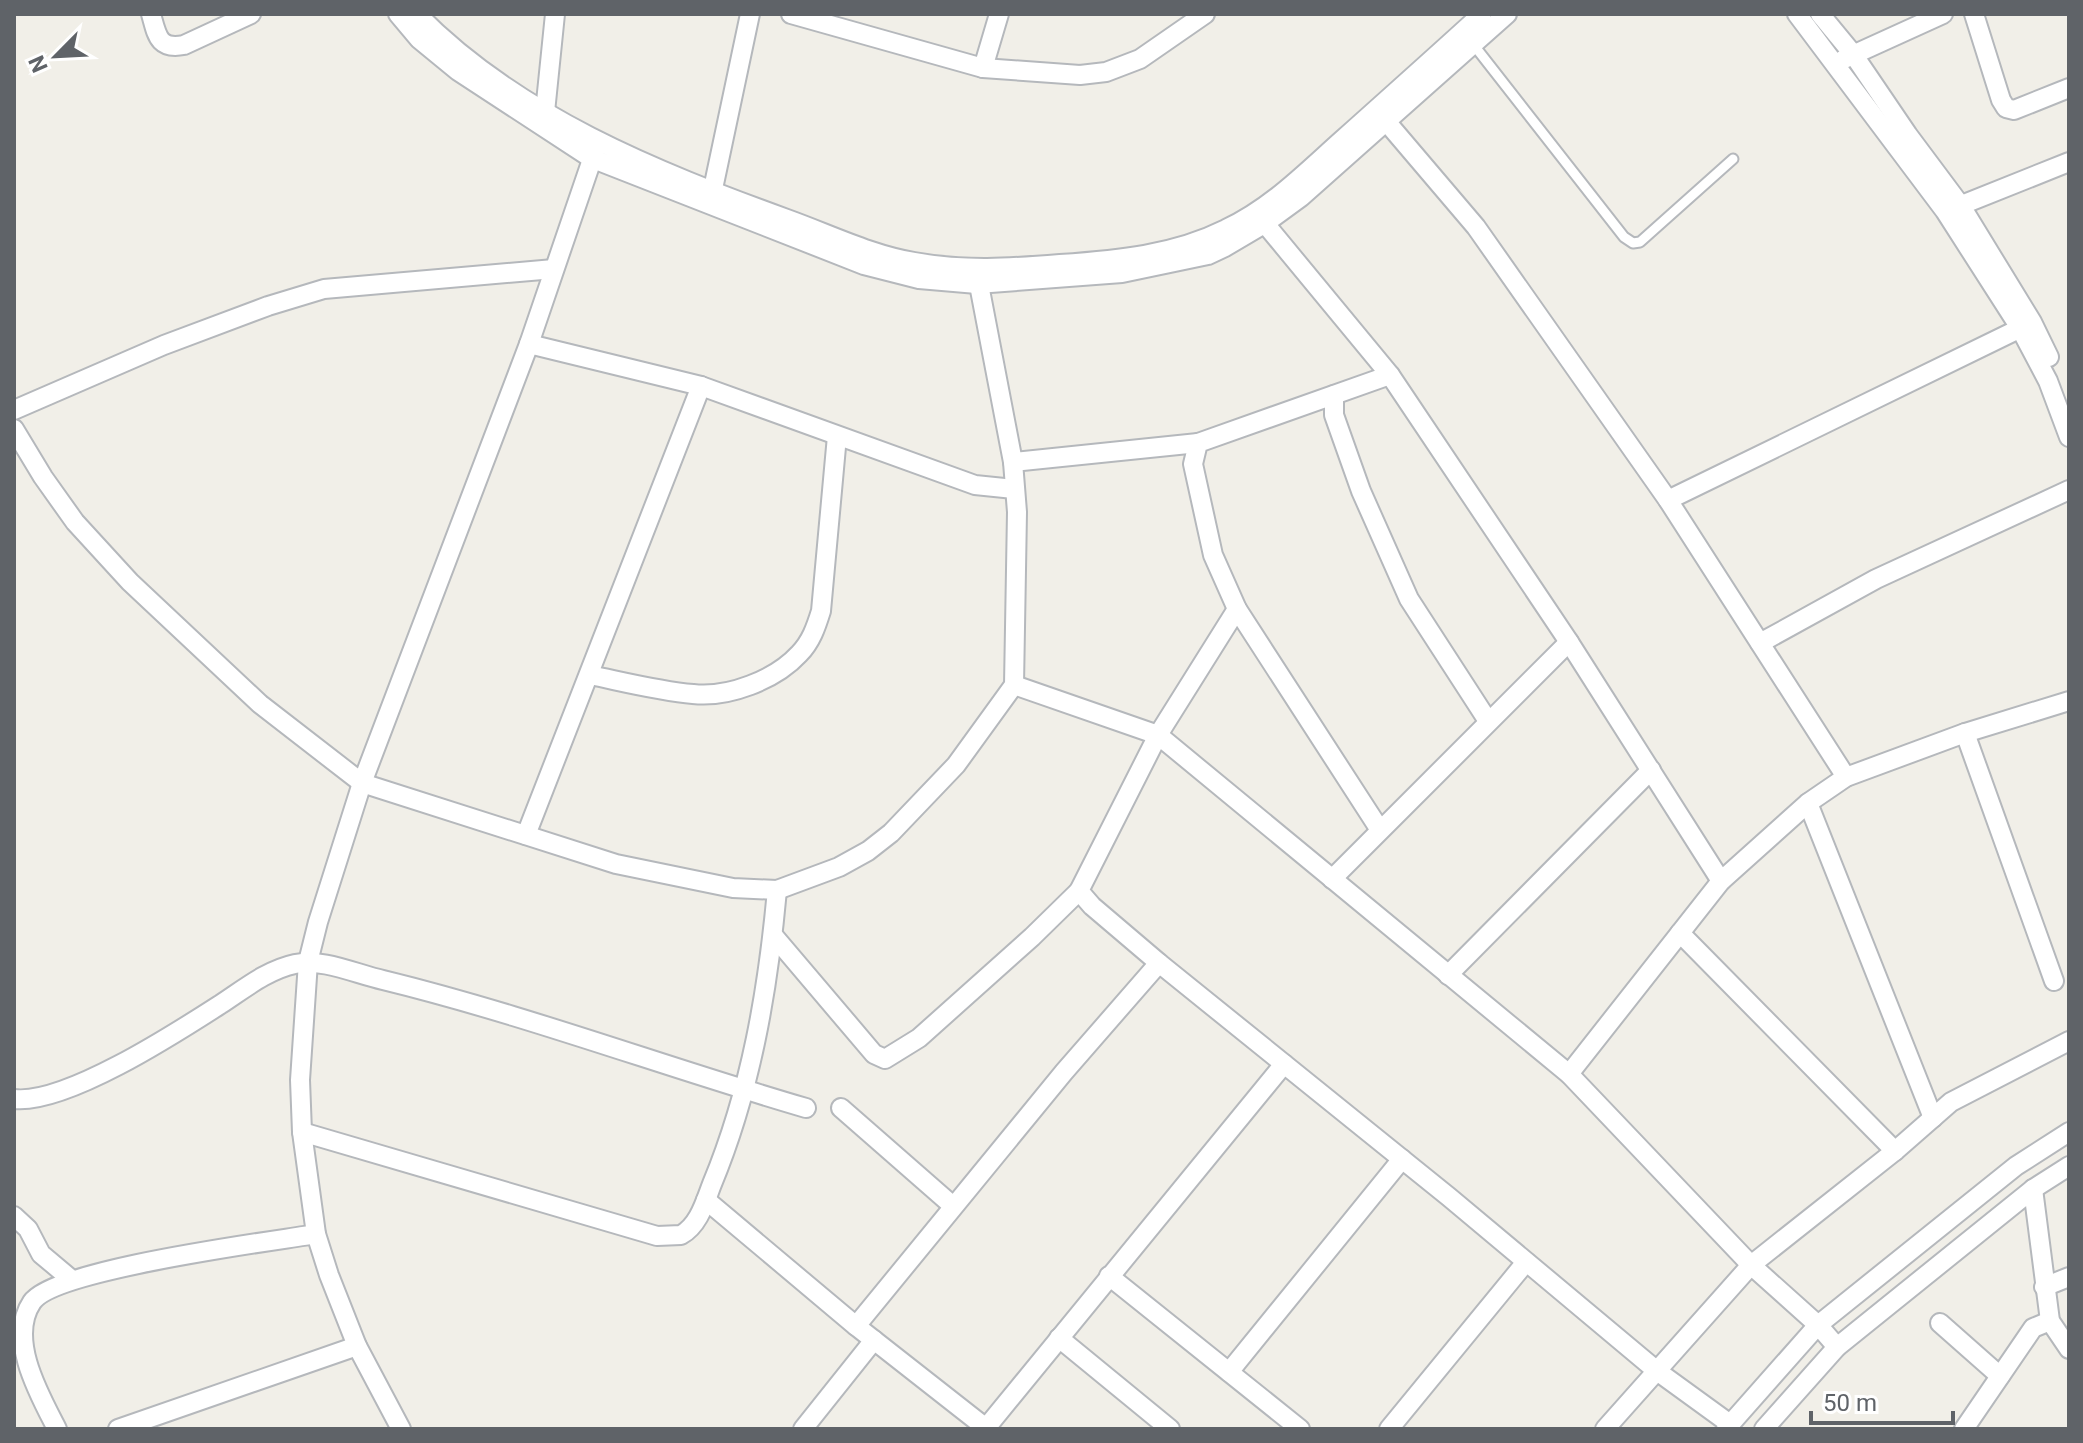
<svg xmlns="http://www.w3.org/2000/svg" width="2083" height="1443" font-family="Roboto,sans-serif">
  <style>
    .lines { fill: none; stroke-linecap: round; stroke-linejoin: round }
    .lane-casing { stroke: #b5b8bc; stroke-width: 13 }
    .street-casing { stroke: #b5b8bc; stroke-width: 22 }
    .lane { stroke: #fff; stroke-width: 9 }
    .street { stroke: #fff; stroke-width: 18 }
  </style>
  <rect width="100%" height="100%" fill="#f1efe8"/>
  <g class="lines">
    <defs>
      <path id="lane" d="M1473,44l151,193 9,6 7,-1 93,-83"/>
      <g id="street">
        <path d="M151,14c6,21 7,36 33,31l67,-31"/>
        <path d="M398,14l21,25 39,32 133,87 273,107 55,14 58,5 145,-11 86,-18 17,-8 39,-23 37,-27 206,-183"/>
        <path d="M417,14c100,102 238,157 370,205 42,15 84,36 127,43 49,9 97,6 146,2 57,-4 114,-9 166,-35 45,-21 79,-56 116,-89 47,-42 94,-84 140,-126"/>
        <path d="M791,14l192,54 97,7 26,-3 34,-13 65,-45"/>
        <path d="M1797,14l148,197 75,117 28,53 21,56"/>
        <path d="M1820,14l33,40 55,81 53,71 71,116 17,35"/>
        <path d="M1974,14l27,86 5,8 8,2 55,-22"/>
        <path d="M1844,59l99,-45"/>
        <path d="M983,68l16,-54"/>
        <path d="M1379,113l97,114 192,273 178,277"/>
        <path d="M542,118l3,-6 10,-98"/>
        <path d="M710,203l40,-189"/>
        <path d="M1949,210l120,-48"/>
        <path d="M1257,214l133,161 179,267 152,239"/>
        <path d="M529,344l172,42 274,99 39,4"/>
        <path d="M1334,395v20l27,76 48,108 79,122"/>
        <path d="M14,410l150,-65 104,-39 56,-17 230,-20"/>
        <path d="M14,429l29,48 32,45 55,60 130,122 102,79 254,81 117,24 44,2 62,-23 29,-16 23,-18 65,-68 58,-80 3,-173 -4,-50 -37,-193"/>
        <path d="M1013,462l185,-19"/>
        <path d="M1668,500l361,-176"/>
        <path d="M1237,609l-79,126 -79,156 13,15 67,57 290,234 208,174 73,53"/>
        <path d="M1760,643l116,-64 193,-89"/>
        <path d="M590,675c34,7 69,16 103,19 35,4 82,-14 106,-40 12,-12 17,-27 22,-43l16,-175"/>
        <path d="M1014,685l144,50 411,339 182,191 67,60 19,22"/>
        <path d="M1965,733l89,248"/>
        <path d="M1808,803l125,315"/>
        <path d="M1380,830l-143,-221 -24,-54 -20,-91 5,-21 192,-68"/>
        <path d="M526,835l175,-449"/>
        <path d="M1332,879l237,-237"/>
        <path d="M1680,933l215,218"/>
        <path d="M773,935l101,119 11,5 34,-21 113,-101 47,-46"/>
        <path d="M1448,975l203,-205"/>
        <path d="M1569,1074l152,-193 87,-78 38,-26 119,-44 104,-32"/>
        <path d="M14,1099c51,6 162,-66 207,-95 23,-15 46,-34 74,-40 27,-6 61,10 88,16 143,35 282,87 423,128"/>
        <path d="M841,1108l112,98"/>
        <path d="M302,1132l355,104 24,-1c18,-10 24,-33 31,-51 39,-94 56,-194 65,-294"/>
        <path d="M2033,1189l17,132 19,28"/>
        <path d="M706,1200l150,126 130,102 298,-364"/>
        <path d="M14,1216l14,13 13,25 31,26"/>
        <path d="M1109,1276l191,153"/>
        <path d="M2044,1287l25,-10"/>
        <path d="M1940,1323l60,53"/>
        <path d="M856,1326l208,-254 95,-109"/>
        <path d="M1059,1338l111,91"/>
        <path d="M1229,1372l173,-213"/>
        <path d="M57,1429c-17,-33 -50,-90 -25,-127 23,-33 236,-60 284,-68"/>
        <path d="M118,1429l239,-83"/>
        <path d="M401,1429l-44,-83 -28,-71 -13,-41 -14,-102 -2,-52 8,-118 10,-40 44,-139 167,-439 69,-202"/>
        <path d="M803,1429l71,-89"/>
        <path d="M1389,1429l137,-167"/>
        <path d="M1605,1429l146,-164 144,-114 56,-49 118,-61"/>
        <path d="M1726,1429l92,-104 198,-159 53,-34"/>
        <path d="M1764,1429l73,-82 196,-158 36,-23"/>
        <path d="M1964,1429l69,-101 17,-7"/>
      </g>
    </defs>
    <use href="#lane" class="lane-casing"/>
    <use href="#street" class="street-casing"/>
    <use href="#lane" class="lane"/>
    <use href="#street" class="street"/>
  </g>
  <rect width="2083" height="1443" fill="none" stroke="#5f6368" stroke-width="32"/>
  <g transform="translate(56 56) rotate(246)" stroke="#ffffff" stroke-width="6" paint-order="stroke">
  <path d="M0-6L14 30L0 20L-14 30Z" fill="#5f6368"/>
  <text y="-12" font-size="22" font-weight="bold" text-anchor="middle" fill="#5f6368">N</text>
  </g>
  <path d="M1811 1411v12h142v-12" fill="none" stroke="#5f6368" stroke-width="4"/>
  <text x="1823" y="1411" font-size="24" fill="#5f6368" stroke="#ffffff" stroke-width="6" paint-order="stroke">50 m</text>
</svg>
